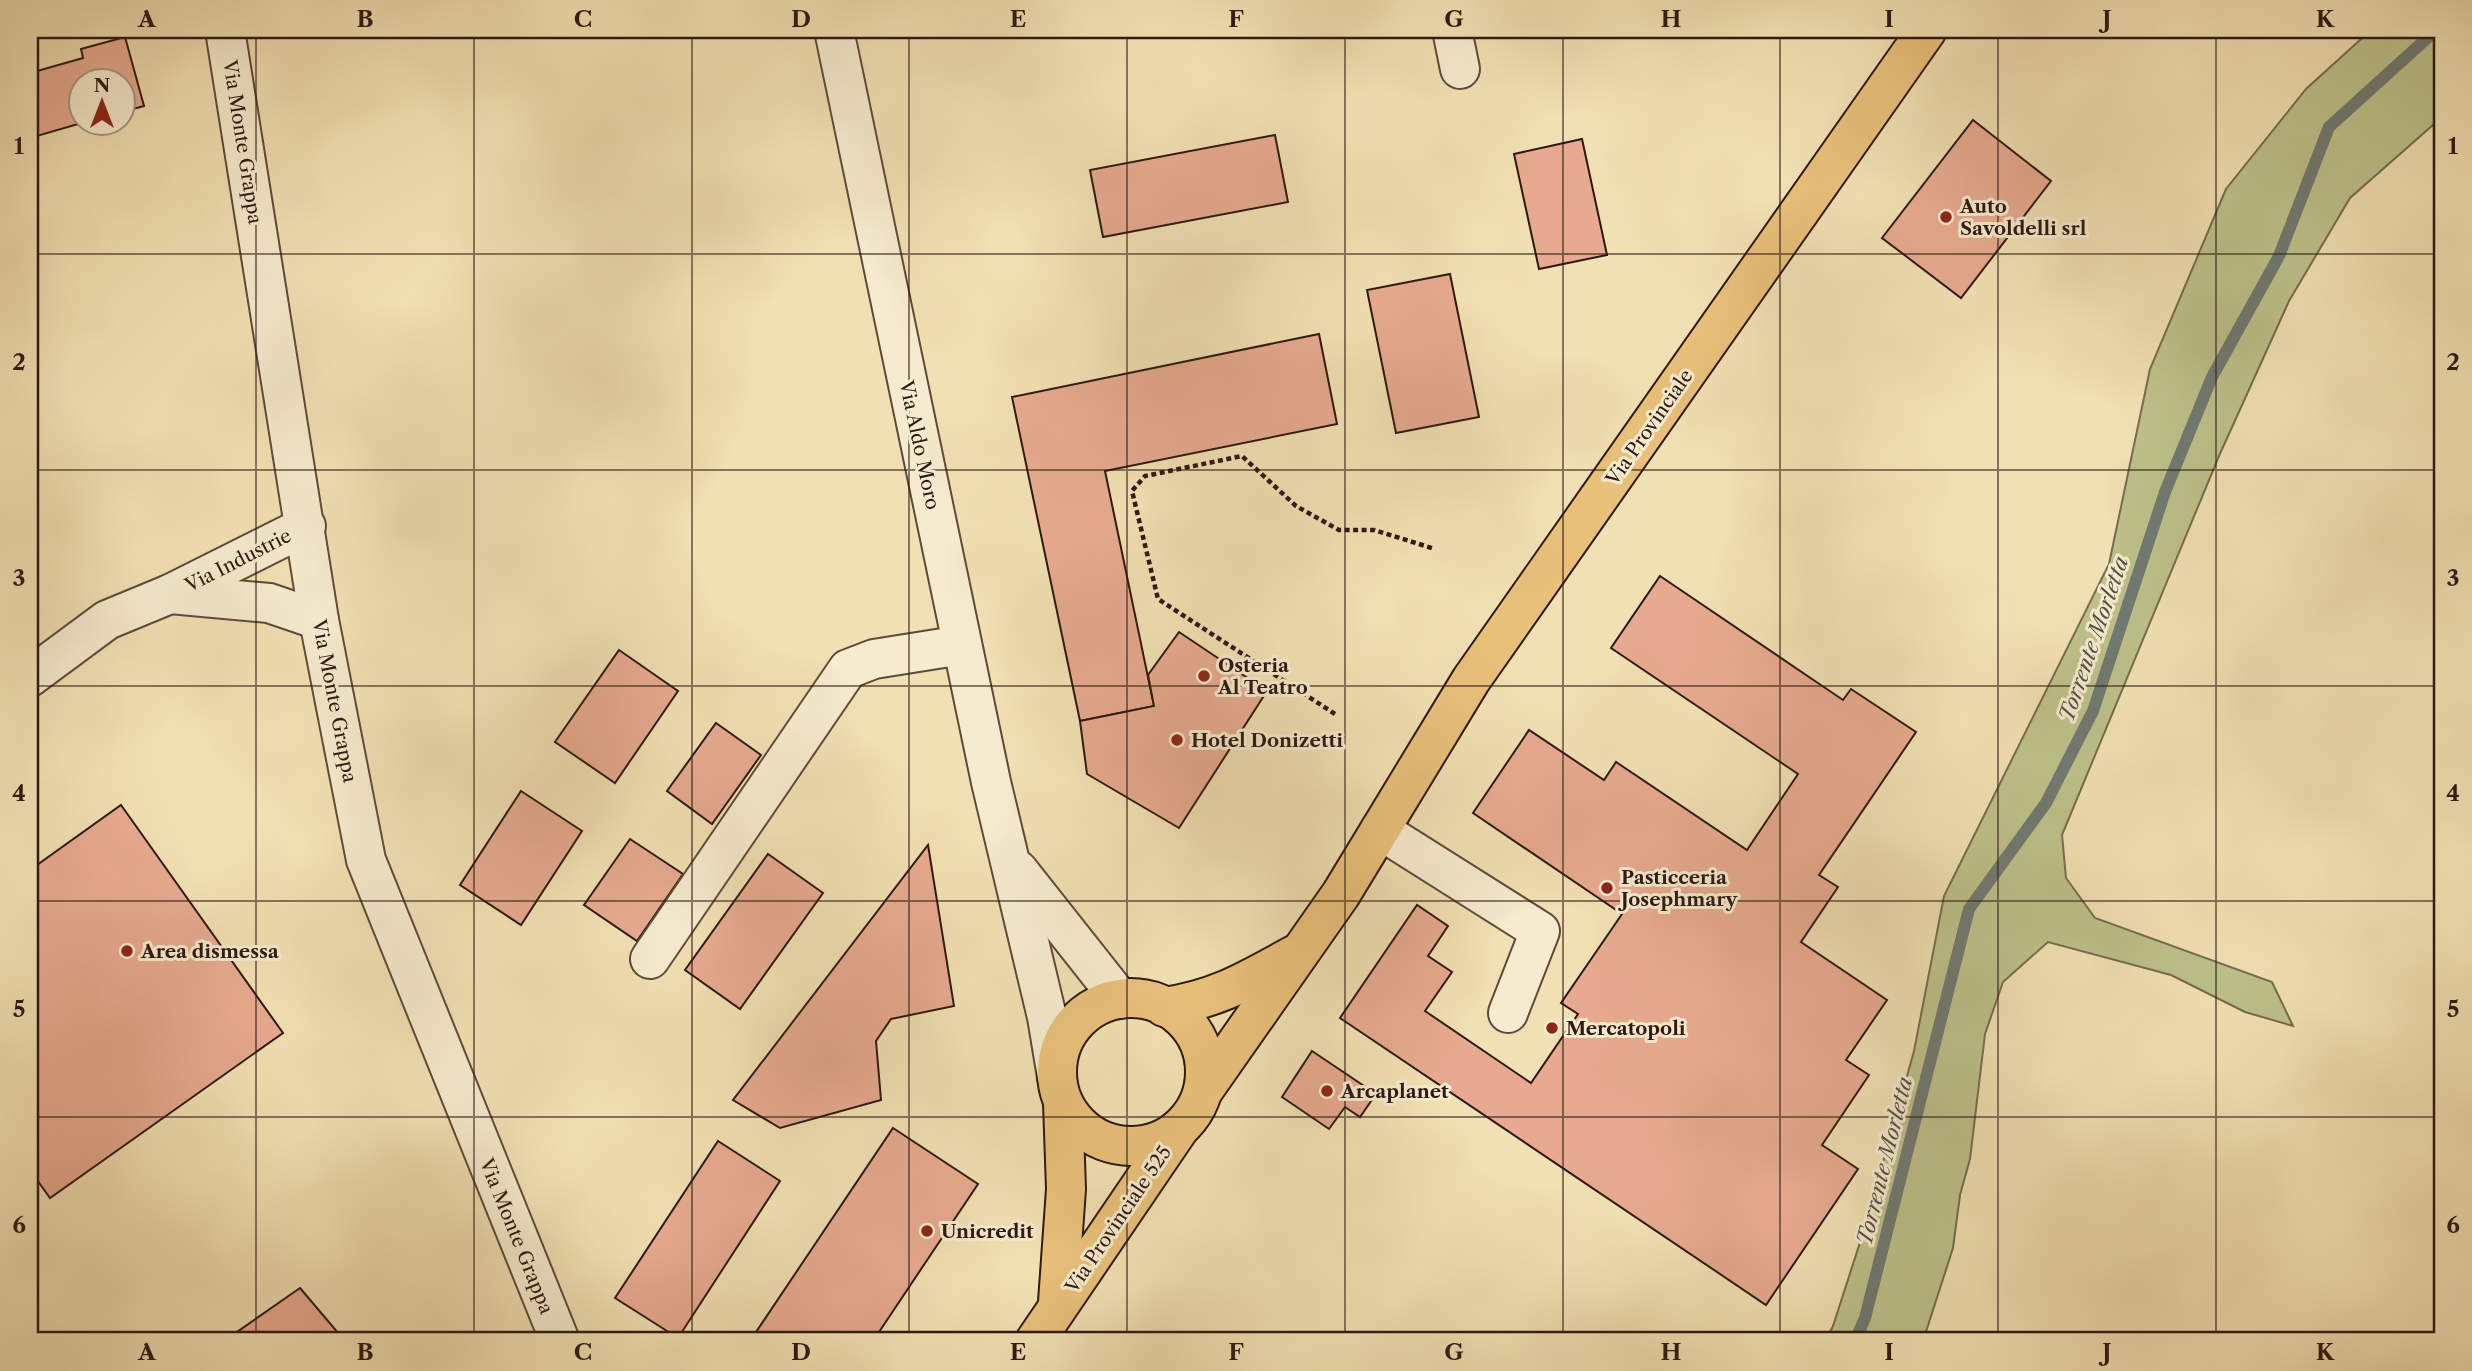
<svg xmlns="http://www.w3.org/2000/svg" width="2472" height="1371" font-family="'Libre Caslon Text',serif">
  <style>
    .green { fill: #bdc18b; stroke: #766c4e; stroke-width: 2 }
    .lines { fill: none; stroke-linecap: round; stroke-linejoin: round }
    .stream { stroke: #707a72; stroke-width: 12 }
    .building { fill: #e7aa90; stroke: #2e1811; stroke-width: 2 }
    .minor-casing { stroke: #5f4a3a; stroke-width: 42 }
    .major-casing { stroke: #2e1811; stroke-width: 42 }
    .path { stroke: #2e1811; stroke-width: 4.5; stroke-dasharray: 5 3.5; stroke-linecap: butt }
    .minor { stroke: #f6ebce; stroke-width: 38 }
    .major { stroke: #e8c07a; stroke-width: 38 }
    .grid { fill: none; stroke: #2e1811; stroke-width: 2; stroke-opacity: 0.55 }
    .poi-dot { fill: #8f2418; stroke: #f6ebce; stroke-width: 2.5 }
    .labels { text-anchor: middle; stroke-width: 6; stroke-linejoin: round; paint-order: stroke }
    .street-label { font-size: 19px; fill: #2e1811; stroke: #f6ebce }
    .poi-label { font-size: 19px; font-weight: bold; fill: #2e1811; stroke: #f6ebce; text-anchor: start }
    .water-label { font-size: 21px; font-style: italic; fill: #545149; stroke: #f6ebce }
    .neatline { fill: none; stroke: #2e1811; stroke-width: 2.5 }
    .grid-label { font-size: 23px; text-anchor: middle; font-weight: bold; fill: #2e1811 }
  </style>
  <rect width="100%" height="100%" fill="#f1e0b3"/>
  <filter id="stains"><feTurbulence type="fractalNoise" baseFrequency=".00286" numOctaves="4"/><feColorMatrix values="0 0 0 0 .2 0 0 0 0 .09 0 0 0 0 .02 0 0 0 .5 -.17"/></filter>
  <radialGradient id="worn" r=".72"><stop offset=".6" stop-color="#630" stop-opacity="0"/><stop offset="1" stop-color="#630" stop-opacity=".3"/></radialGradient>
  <path class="green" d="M2371,30h71v87l-92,81 -61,103 -70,155 -157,379 4,43 29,40 177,64 21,44 -48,-14 -74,-37 -123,-33 -45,40 -18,52 -15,125 -10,36 -7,53 -30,93h-98l8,-15 31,-96 50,-179 30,-155 165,-332 41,-195 76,-180 80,-100z"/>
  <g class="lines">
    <path class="stream" d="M1855,1341l10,-23 104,-409 77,-106 47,-92 72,-219 47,-115 67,-121 50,-129 107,-97"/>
  </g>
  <g class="building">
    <path d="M125,37l19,69 -22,6v-32h-42v42h5l-55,16v-65l53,-15 -2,-9z"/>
    <path d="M1973,120l78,61 -90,117 -79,-60z"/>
    <path d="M1275,135l13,67 -185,35 -13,-67z"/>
    <path d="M1582,139l25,116 -68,14 -25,-115z"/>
    <path d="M1450,274l29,143 -83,16 -29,-143z"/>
    <path d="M1319,334l18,90 -232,47 49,235 -74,15 -68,-324z"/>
    <path d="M1660,576l183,124 8,-11 65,43 -97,143 19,12 -37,55 86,58 -41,60 23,15 -47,70 36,24 -92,136 -426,-287 77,-113 31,21 -20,30 24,16 -27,39 106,72 47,-69 -17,-11 61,-89 -149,-101 56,-83 75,50 12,-18 131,88 51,-76 -187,-126z"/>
    <path d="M1179,632l88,59 -88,137 -92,-54 -7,-53 74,-15 -6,-31z"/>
    <path d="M619,650l59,41 -63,92 -60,-41z"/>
    <path d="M716,723l45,32 -49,69 -45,-33z"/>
    <path d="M521,791l61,40 -61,94 -61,-40z"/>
    <path d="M121,805l162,228 -233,165 -20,-28v-300z"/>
    <path d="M630,839l53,35 -46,67 -53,-36z"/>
    <path d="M928,845l26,161 -63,13 -15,22 5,59 -101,28 -47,-28z"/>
    <path d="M768,854l55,39 -83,116 -55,-39z"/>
    <path d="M1312,1051l64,43 -16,23 -15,-10 -16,22 -47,-32z"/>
    <path d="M893,1128l85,56 -105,157h-123z"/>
    <path d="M718,1141l62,40 -102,157 -63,-40z"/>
    <path d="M300,1288l45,53h-121z"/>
  </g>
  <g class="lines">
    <defs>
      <g id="minor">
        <path d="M225,30l94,590 47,240 194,481"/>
        <path d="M834,30l157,752 56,235 10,60"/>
        <path d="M1452,30l8,39"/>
        <path d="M170,594l99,9 50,17"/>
        <path d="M30,677l77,-57 63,-26 136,-68"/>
        <path d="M1380,830l160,101 -32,82"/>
        <path d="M1018,870l102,129"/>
        <path d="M650,959l198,-290 26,-10 88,-14"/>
      </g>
      <g id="major">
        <circle cx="1131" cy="1072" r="74"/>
        <path d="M1164,1007c54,-8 84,-27 130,-52"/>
        <path d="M1203,1091l138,-197 130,-214 456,-650"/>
        <path d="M1058,1302l8,-113 -3,-86"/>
        <path d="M1035,1341l144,-212"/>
      </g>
    </defs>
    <use href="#minor" class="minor-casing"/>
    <use href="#major" class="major-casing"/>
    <path class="path" d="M1335,714l-177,-115 -26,-108 13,-15 97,-20 54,50 43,24h35l61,19"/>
    <use href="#minor" class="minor"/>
    <use href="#major" class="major"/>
  </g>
  <path class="grid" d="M256,30v1311M474,30v1311M692,30v1311M909,30v1311M1127,30v1311M1345,30v1311M1563,30v1311M1780,30v1311M1998,30v1311M2216,30v1311M30,254h2412M30,470h2412M30,686h2412M30,901h2412M30,1117h2412"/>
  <g class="poi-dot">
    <circle cx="1946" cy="217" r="7"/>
    <circle cx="1204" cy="676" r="7"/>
    <circle cx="1177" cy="740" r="7"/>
    <circle cx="1607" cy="888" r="7"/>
    <circle cx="127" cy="951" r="7"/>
    <circle cx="1552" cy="1028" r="7"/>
    <circle cx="1327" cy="1091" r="7"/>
    <circle cx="927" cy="1231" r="7"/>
  </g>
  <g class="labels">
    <g class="street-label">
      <text transform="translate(243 142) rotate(81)" y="7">Via Monte Grappa</text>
      <text transform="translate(1649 427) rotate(-55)" y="7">Via Provinciale</text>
      <text transform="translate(920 445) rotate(78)" y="7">Via Aldo Moro</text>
      <text transform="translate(238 560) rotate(-27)" y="7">Via Industrie</text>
      <text transform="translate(335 701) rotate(79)" y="7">Via Monte Grappa</text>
      <text transform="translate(1118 1219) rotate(-56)" y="7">Via Provinciale 525</text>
      <text transform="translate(517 1236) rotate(68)" y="7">Via Monte Grappa</text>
    </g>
    <g class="poi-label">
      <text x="1960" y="213">Auto<tspan x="1960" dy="22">Savoldelli srl</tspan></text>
      <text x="1218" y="672">Osteria<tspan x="1218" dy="22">Al Teatro</tspan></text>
      <text x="1191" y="747">Hotel Donizetti</text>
      <text x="1621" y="884">Pasticceria<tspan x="1621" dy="22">Josephmary</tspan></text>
      <text x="141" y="958">Area dismessa</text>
      <text x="1566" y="1035">Mercatopoli</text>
      <text x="1341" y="1098">Arcaplanet</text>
      <text x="941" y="1238">Unicredit</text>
    </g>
    <g class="water-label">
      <text transform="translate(2094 639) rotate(-71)" y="7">Torrente Morletta</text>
      <text transform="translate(1885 1161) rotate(-76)" y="7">Torrente Morletta</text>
    </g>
  </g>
  <rect width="2472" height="1371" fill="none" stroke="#f1e0b3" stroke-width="77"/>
  <g transform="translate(102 102)"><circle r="33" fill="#f6ebce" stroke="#a69782" stroke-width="2"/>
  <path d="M0-5L12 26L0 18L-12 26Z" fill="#8f2418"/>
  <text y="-10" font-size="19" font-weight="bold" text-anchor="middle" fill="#2e1811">N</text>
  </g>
  <rect x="38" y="38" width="2396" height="1294" class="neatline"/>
  <g class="grid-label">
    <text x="147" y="27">A</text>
    <text x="365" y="27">B</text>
    <text x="583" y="27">C</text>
    <text x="801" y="27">D</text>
    <text x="1018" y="27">E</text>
    <text x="1236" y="27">F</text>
    <text x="1454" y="27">G</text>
    <text x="1671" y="27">H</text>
    <text x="1889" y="27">I</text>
    <text x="2107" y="27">J</text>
    <text x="2325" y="27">K</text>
    <text x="19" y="154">1</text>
    <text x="2453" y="154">1</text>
    <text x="19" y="370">2</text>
    <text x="2453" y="370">2</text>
    <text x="19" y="586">3</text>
    <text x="2453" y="586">3</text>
    <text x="19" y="801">4</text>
    <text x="2453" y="801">4</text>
    <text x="19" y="1017">5</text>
    <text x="2453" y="1017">5</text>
    <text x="19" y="1233">6</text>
    <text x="2453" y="1233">6</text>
    <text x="147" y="1360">A</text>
    <text x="365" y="1360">B</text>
    <text x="583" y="1360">C</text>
    <text x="801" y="1360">D</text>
    <text x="1018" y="1360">E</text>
    <text x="1236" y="1360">F</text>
    <text x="1454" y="1360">G</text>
    <text x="1671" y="1360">H</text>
    <text x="1889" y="1360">I</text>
    <text x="2107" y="1360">J</text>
    <text x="2325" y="1360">K</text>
  </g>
  <rect width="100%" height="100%" filter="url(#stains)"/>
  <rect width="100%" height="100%" fill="url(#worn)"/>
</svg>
